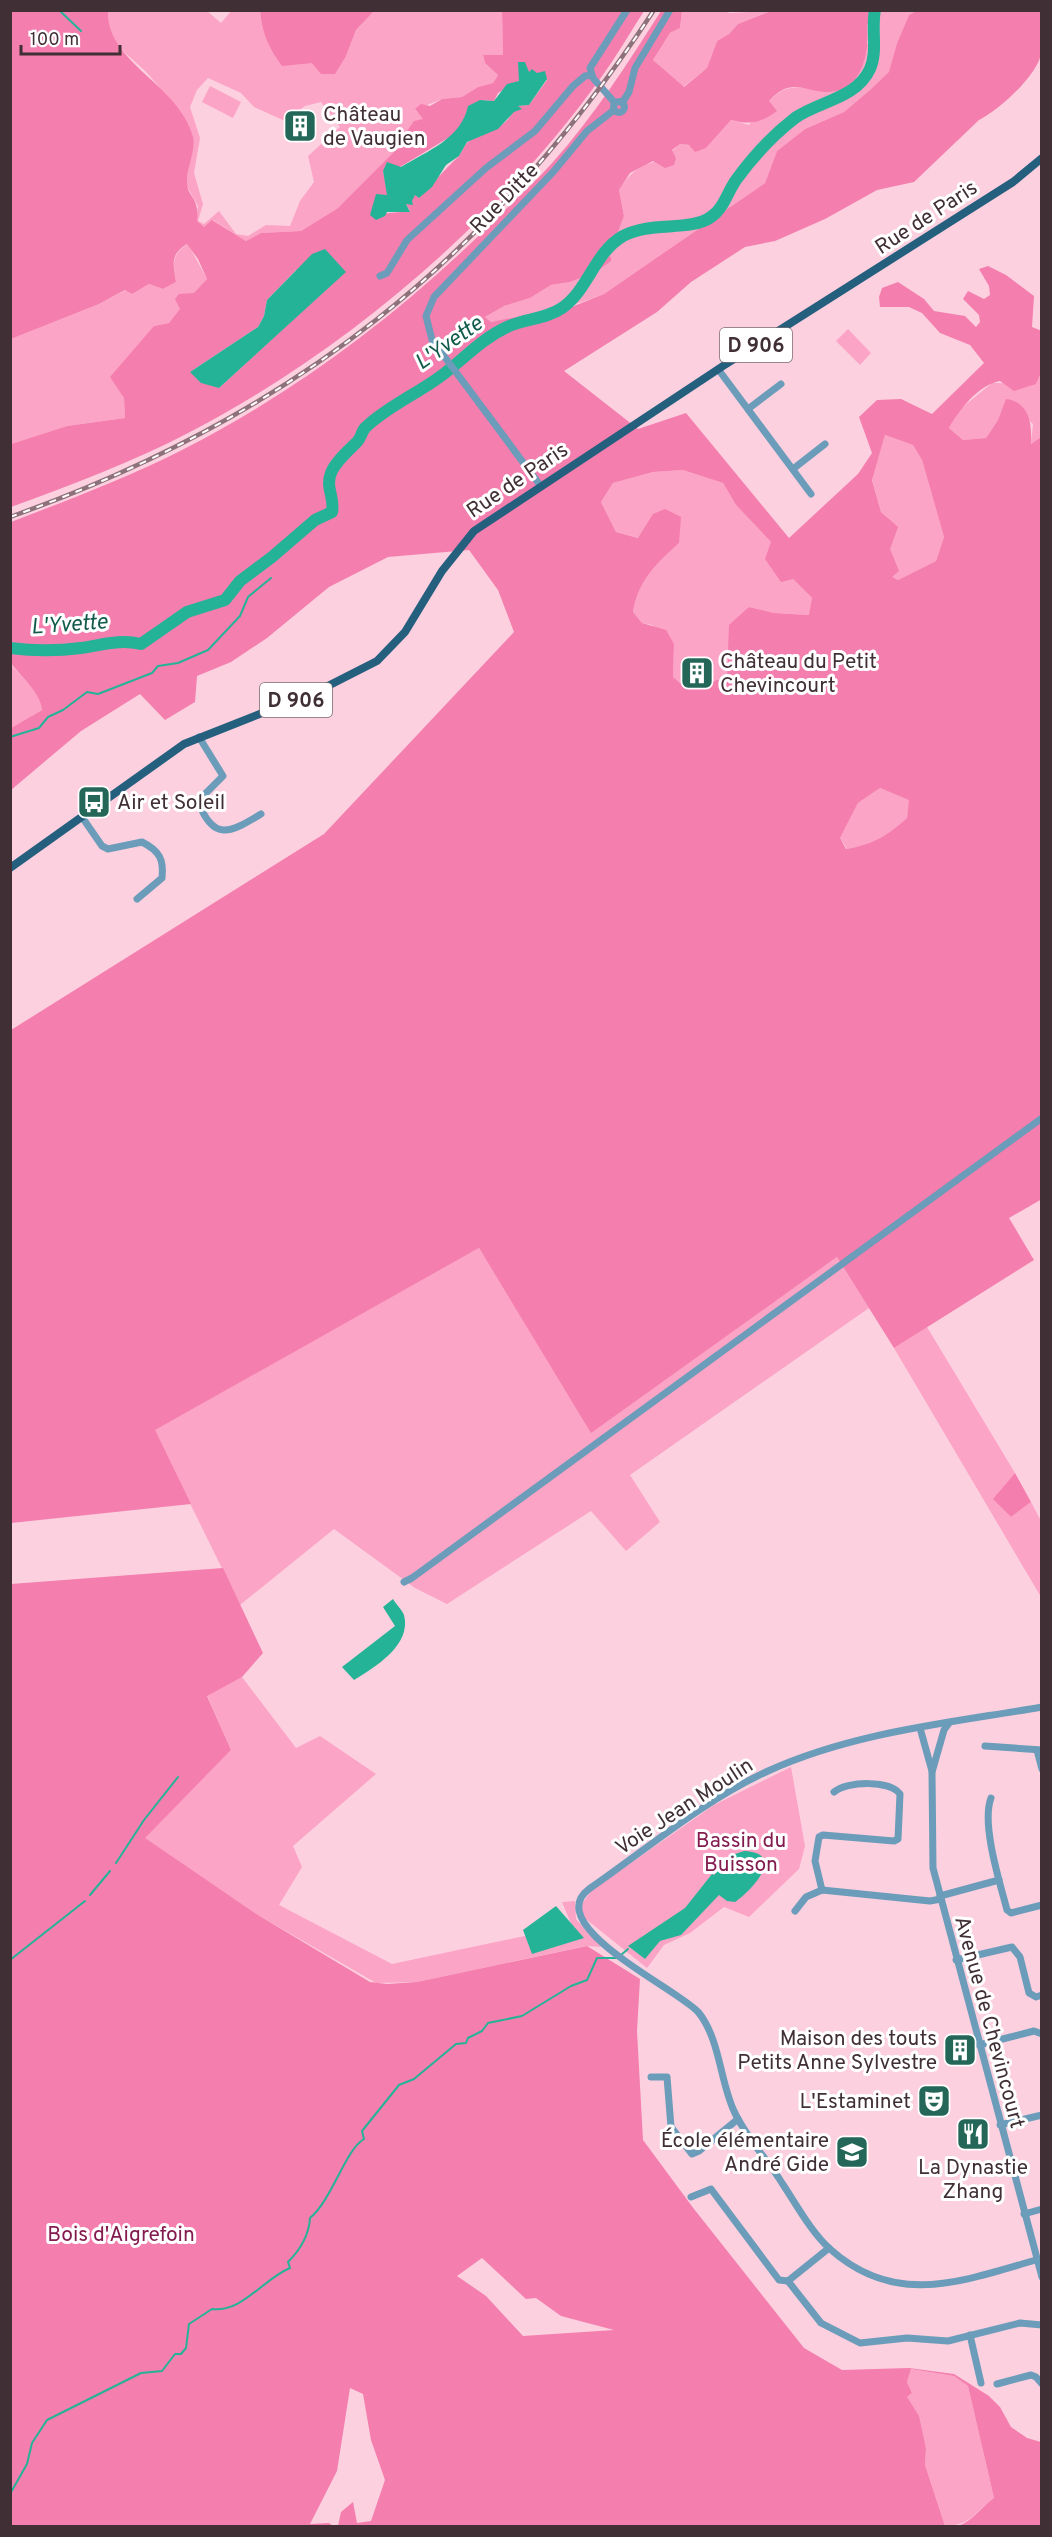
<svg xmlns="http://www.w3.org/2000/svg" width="1052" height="2537" font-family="Overpass,sans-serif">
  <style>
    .green { fill: #fca4c5; fill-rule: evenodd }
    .forest { fill: #f47eae; fill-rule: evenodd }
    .water { fill: #25b398 }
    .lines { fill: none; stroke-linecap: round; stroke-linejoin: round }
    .stream { stroke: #25b398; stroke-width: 2 }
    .river { stroke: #25b398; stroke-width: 12 }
    .minor { stroke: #6b9cb9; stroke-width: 7 }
    .major { stroke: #255f7e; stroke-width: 8 }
    .rail-casing { stroke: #8e727b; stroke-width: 4.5 }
    .rail { stroke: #fff; stroke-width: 2; stroke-dasharray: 7; stroke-linecap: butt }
    .labels { text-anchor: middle; stroke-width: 6; stroke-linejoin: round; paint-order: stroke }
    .shield { fill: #fff; stroke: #796d72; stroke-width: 1.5 }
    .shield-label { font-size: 20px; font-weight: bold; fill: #402f35 }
    .poi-label { font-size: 21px; fill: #402f35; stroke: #fff; text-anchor: start }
    .street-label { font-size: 21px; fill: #402f35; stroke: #fff }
    .park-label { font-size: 21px; fill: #831b4f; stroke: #fff }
    .water-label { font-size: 22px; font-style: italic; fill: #125b4c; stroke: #fff }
  </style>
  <rect width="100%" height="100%" fill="#fcd0df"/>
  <g class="green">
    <path d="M206,10l15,13 10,-12h29c2,22 8,36 22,54l64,-9 10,-26 18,-19h128l1,45 -20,-1 2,8 13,12 -5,8 -15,4 -16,10 -20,2 -27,11 9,9 -8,23 -78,66 -37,23 -40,2 -15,8 -33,-21 -9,7 -8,-6 2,-15 -12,-21 7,-47c-12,-19 -24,-40 -39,-57 -20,-26 -48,-32 -46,-70zM208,78l33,15 13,14 31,14 20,-15 16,-4 19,25 -32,29 6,26 -14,19 -10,25 -24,-1 -18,11 -12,-2 -17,-23 -15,13 -6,-3 5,-17 -9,-31 6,-35 -10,-31 7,-17z"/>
    <path d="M682,11h42l6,2 41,-2 -33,13 -9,10 -12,7 -10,27 -24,19 -30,-27 17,-27 10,-5z"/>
    <path d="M879,11h37l-7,4 -12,28 -7,29 -19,17 -27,23 -39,17 -28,22 -12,32 -161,111c-37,15 -74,22 -113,28l-6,-5 19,-11 26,-8 21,-13 19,-3 41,-25 -14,-5 20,-17 7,-19 -5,-26c16,-25 29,-28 57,-32l-4,-7 8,-7 26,4 25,-28 18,5c30,-35 30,-44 78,-33l42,-50 -2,-17z"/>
    <path d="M210,86l31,16 -8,16 -31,-16z"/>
    <path d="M188,244l19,35 -38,44 -15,3 -30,72 1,20 -58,8 -56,18v-105l88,-35 27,-14 6,4 17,-10 14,5 13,-7c-3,-19 -5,-27 12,-38z"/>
    <path d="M848,329l23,24 -11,12 -24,-24z"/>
    <path d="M1041,373v64l-10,7 2,-20 -27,-24 -8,20 -12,18 -23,2 -14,-12 10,-18 33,-27 44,1z"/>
    <path d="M885,435l28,10 9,15 22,77 -8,24 -38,19 -7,-3 7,-6c-2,-7 -8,-16 -8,-23 1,-14 5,-27 -9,-36l-9,-33z"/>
    <path d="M683,470l40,13 13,22 35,37 22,37 19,19 -2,17 -36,-2 -25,-6 -22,44v26l-40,12 -14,-12 1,-33 -22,-19 -10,-2 -9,-11c5,-31 23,-48 46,-69l-40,-5 -23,-6 -15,-30 12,-19 40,-11z"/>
    <path d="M10,663c11,14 30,29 32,47l-31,18z"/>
    <path d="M880,788l30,12 -3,18c-19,17 -35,27 -60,31l-7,-11 18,-35z"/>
    <path d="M479,1248l112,184 246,-175 32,51 -239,167 30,47 -34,29 -35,-40 -144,93 -32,-16 -81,-59 -94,76 -86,-175z"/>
    <path d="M927,1327l88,146 -21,26 17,18 20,-15 10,19v76l-147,-249z"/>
    <path d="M242,1677l54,71 24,-12 56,38 -83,72 9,21 -23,38 113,59 180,-38 -10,-24 13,-1 1,18 25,28 -15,-1 -169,36 -41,1 -118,-68 -114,-77 87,-88 -24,-55z"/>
    <path d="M791,1767l14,79 -6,23 -50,48 -25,-10 -34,26 -26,12 -17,23 -65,-52v-12l9,-13 123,-86z"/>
    <path d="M911,2369l43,7 14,10 26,112c-20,14 -23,28 -49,28l-20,-61 1,-16 -19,-52 5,-4 -5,-11z"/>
  </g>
  <g class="forest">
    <path d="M11,11h97c-2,52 71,73 85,126 3,14 -7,32 -6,46 0,14 13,14 10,38l7,6 8,-7 34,21 15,-8 40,-2 37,-23 58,-58 19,-8 -10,-8 9,-13 9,-2 -8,-10 6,-5 9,2 12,-7 20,-2 16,-10 15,-4 5,-8 -13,-12 -2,-8h20l-1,-44h142c-14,22 -28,46 -44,68 -103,143 -254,272 -410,353 -57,30 -119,53 -179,75v-63l56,-18 58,-8 -1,-20 -14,-21 44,-51 15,-3 11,-14 -5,-10 4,-5 15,-1 13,-14 -9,-20 -11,-15c-17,11 -14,19 -11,38l-13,7 -14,-5 -17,10 -7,-4 -26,14 -88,35zM534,72l13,8 -18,25 -13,1c-11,26 -29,22 -48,36 -4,3 -6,11 -10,15 -14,13 -26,27 -39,41l-3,-4 -10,10 4,7 -40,4 18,-20 -5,-24 17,-4 53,-32 27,-35 14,1 4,-8zM296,270l49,2 -126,116 -29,-16 68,-45 6,-11 3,-16z"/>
    <path d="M260,11v-1l114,1 -18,19 -10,26 -11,18h-14l-9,-11 -30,3c-14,-19 -20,-33 -22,-55z"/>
    <path d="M661,11h21l-2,17 -10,5 -17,27 31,27 23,-19 10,-27 12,-7 9,-10 33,-13h108l-12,14c3,27 -5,69 -42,67 -24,-2 -35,-14 -56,9l8,10c-16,12 -27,14 -46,9l-25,28 -11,4 -6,-7 -9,-1 -8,6 4,8 -2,7 -9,3 -12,-7 -23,12 -11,17 5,26 -7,19 -19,16 13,6v4l-14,10 -27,11 -19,3 -21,13 -26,8 -19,11 6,5 83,-16 30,-12 161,-111 12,-32 28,-22 39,-17 27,-23 18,-17 8,-29 12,-28 7,-4h125c0,13 2,28 0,42 -2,21 -43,58 -62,67l-65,62 -37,8 -52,29 -50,22 -30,6 -54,35 -34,30 -93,59 74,58 48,-16 103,125 69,-64 14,-21 -13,-36 18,-17 24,-1 31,15 52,-51 -14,-18 -30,-12 -18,-20 -13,-6h-29l-1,-10 3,-9 16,-6 26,17 10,12 31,5 11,11 4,-5 -1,-7 -16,-16 5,-8 16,8 6,-4 -1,-9 -10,-17 9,-3 18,9 28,21 -2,31 10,4 -1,42 -5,11 -22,7 -14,-10c-22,4 -41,29 -51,47l14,12 23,-2 12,-18 8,-21c24,3 26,26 25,45l10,-7 1,762 -33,19 25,42 -140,88 -57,-91 -246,176 -112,-185 -324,182 36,74 -180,19v-493l313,-196 190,-202 -16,-42 -29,-40 -81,7 -59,30 -62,51 -36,24 -34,14 -2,26 -30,18 -25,-26 -59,37 -70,59v-62l31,-18c-2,-18 -21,-33 -31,-47v-141c57,-22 116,-44 171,-72 120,-61 225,-142 320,-237 17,-17 35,-33 51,-51 41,-46 75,-99 108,-151zM885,435l28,10 9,15 22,77 -8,24 -38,19 -6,-3 7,-6 -9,-22 8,-22 -17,-15 -9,-32zM683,470l40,13 13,22 35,37 -6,17 16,23 12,-3 19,19 -3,17 -35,-2 -25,-6 -20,18 -2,52 -40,12 -14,-12 1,-33 -8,-14 -24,-7 -9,-11c5,-31 23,-48 46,-69l2,-26 -16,-8 -12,5 -15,24 -22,-6 -15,-30 12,-19 40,-11zM880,788l29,12 -2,18c-19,17 -35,27 -61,31l-6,-11 18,-35z"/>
    <path d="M1015,1473l16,29 -20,15 -18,-18z"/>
    <path d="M223,1568l40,85 -21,24 -35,19 24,54 -86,88 113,77 112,67 17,2 30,-2 170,-36 53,33 -3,52 6,109 51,69 110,139 38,22 67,-2 45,6 35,22 11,11 11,20 16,11 14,4v84h-83c15,-5 23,-19 36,-28l-26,-112 -14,-10 -43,-7 -4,13 5,11 -5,4 12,19 7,33 -1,16 20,61h-607l3,-14 12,-10 4,21 14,-2 14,-41 -14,-40 -8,-46 -13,-6 -13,83 -27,53 19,-1 4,3h-322v-942zM482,2258l44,41 10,-1 25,18 53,14 -91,6 -37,-40 -29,-20z"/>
  </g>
  <g class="water">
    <path d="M518,62h7l4,10 3,-3 5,4 8,-2 2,8 -18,26 -11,1 4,3 -8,3 -16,17 -31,13 -8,14 -13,9 -14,22 -13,11 -4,-3 -3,6 1,4 -7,-1 4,8h-23l-2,4 -9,4 -6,-5 6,-21 11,1 -4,-24 4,-9 14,5c26,-16 60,-28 67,-61l12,-6 14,1 13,-17 12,-3z"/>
    <path d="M325,249l21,23 -127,116 -18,-5 -11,-11 68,-45 6,-11 3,-16 45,-46z"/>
    <path d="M393,1599c3,5 9,11 11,16 8,30 -29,52 -50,65l-12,-13 53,-41 -12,-19z"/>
    <path d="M744,1851c43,2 8,39 -9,51l-8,-1 -8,-6 -38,40 -21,6 -15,18 -17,-13 57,-38 27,-34 2,1 18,-20z"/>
    <path d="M556,1906l28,32 -52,16 -9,-24z"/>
  </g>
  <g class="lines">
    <g class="stream">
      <path d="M59,10l22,21"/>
      <path d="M10,737l29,-9 9,-11 15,-7 24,-18 11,2 54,-21 6,-7 20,-3 30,-13 32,-34 8,-19 23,-19"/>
      <path d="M116,1863l28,-43 34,-43"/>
      <path d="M90,1895l20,-24"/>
      <path d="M621,1955l7,-6"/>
      <path d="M10,1960l75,-59"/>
      <path d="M10,2494l17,-30 5,-21 15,-23 94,-47 21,-2 13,-17h6l5,-6 3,-24 23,-15c30,4 51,-30 78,-41l-2,-6c12,-12 21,-27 22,-44 22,-18 35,-68 54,-79l-2,-8 37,-46 15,-6 42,-35 10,-1 2,-5 14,-7 6,-8 34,-7 49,-30 16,-6 10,-22h19"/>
    </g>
    <path class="river" d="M10,648c23,3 48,3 71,0 21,-3 39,-9 60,-4l46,-32 38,-12 15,-19 32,-24 43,-37 17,-8c3,-15 -7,-24 -1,-39 4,-11 18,-23 26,-31 5,-5 4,-11 9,-15 22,-21 51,-33 75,-51 23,-17 40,-37 66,-49 17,-8 39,-8 55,-19 27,-19 32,-55 61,-72 27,-15 67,-4 88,-19 13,-9 16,-24 25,-37 16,-22 37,-45 59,-62 24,-17 61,-19 75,-49 8,-18 1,-40 5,-59"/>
    <g class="minor">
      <circle cx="619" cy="107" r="5.5"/>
      <path d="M615,103l-22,-25 -3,-10 37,-58"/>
      <path d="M622,103l7,-11 6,-24 35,-58"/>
      <path d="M380,276l7,-3 20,-33 79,-72 49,-37 38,-45 12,-10 6,-1"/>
      <path d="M718,369l93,125"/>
      <path d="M748,409l33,-25"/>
      <path d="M793,469l32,-25"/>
      <path d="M540,485l-108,-145 -6,-24 8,-19 120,-126 33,-40 27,-21"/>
      <path d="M199,737l24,39 -25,25c15,41 32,32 63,13"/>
      <path d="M82,817l20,29 6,3 34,-7c18,9 22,18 20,36l-25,21"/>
      <path d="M404,1582l8,-4 630,-460"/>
      <path d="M949,1723l-5,7 -12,42 1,96 109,409"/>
      <path d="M920,1728l12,43"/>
      <path d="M985,1746l57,4"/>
      <path d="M1037,1750l5,19"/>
      <path d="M991,1798c-10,26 9,85 16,112l4,3 31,-8"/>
      <path d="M822,1890l-7,-29 4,-24 4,-2 71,6 4,-2 2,-45c-10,-14 -53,-13 -66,-2"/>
      <path d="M940,1896l59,-16"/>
      <path d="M795,1911l11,-14 16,-7 108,11 11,-2"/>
      <path d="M956,1960l56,-13 8,10 9,36 7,4 6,-2"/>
      <path d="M979,2045l55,-14 8,3"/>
      <path d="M651,2077h16l4,50 21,27 7,-3 39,-32"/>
      <path d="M1000,2125l42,-10"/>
      <path d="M691,2197l20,-8 68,91 9,1"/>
      <path d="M1024,2214l18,-5"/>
      <path d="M1036,2260c-74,21 -140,48 -206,-11 -19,-17 -34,-45 -48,-66 -15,-24 -37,-47 -48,-72 -14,-30 -14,-71 -35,-98 -17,-22 -159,-87 -110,-124 58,-40 115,-89 179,-118 86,-39 181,-48 274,-64"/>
      <path d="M788,2281l33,42 39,20 47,-5 41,3 72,-18 22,2"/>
      <path d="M788,2281l41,-33"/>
      <path d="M970,2335l11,48"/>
      <path d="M997,2384l34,-9 5,2 6,7"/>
    </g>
    <path class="major" d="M10,868l174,-124 134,-53 59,-30 28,-29 37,-61 32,-40 249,-165 290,-184 29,-24"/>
    <defs>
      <path id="rail" d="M10,517c281,-100 481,-257 644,-507"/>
    </defs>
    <use href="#rail" class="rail-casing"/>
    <use href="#rail" class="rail"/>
  </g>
  <defs>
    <symbol id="building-square" viewBox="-11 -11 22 22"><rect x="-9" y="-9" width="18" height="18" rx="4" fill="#246758" stroke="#fff"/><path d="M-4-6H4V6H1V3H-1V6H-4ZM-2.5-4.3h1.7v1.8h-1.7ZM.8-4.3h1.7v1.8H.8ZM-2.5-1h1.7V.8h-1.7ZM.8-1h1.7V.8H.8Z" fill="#fff"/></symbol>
    <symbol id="bus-square" viewBox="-11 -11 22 22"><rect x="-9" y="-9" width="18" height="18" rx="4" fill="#246758" stroke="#fff"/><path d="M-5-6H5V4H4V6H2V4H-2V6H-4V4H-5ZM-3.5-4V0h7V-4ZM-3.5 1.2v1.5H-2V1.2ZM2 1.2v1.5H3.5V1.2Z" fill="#fff"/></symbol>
    <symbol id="theatre-square" viewBox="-11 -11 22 22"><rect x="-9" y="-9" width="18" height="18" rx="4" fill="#246758" stroke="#fff"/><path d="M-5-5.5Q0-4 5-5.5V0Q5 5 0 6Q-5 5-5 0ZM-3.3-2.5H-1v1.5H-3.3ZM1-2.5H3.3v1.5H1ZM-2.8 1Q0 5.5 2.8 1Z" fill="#fff"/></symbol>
    <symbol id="restaurant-square" viewBox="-11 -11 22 22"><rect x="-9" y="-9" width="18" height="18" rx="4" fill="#246758" stroke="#fff"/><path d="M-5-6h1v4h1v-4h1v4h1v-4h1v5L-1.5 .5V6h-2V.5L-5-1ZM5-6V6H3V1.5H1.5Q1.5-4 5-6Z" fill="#fff"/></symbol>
    <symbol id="school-square" viewBox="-11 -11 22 22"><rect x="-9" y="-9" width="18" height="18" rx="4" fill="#246758" stroke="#fff"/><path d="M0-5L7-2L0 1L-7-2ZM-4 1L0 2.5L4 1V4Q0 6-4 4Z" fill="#fff"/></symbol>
  </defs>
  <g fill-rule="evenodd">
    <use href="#building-square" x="281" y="107" width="38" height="38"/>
    <use href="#building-square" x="678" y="654" width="38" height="38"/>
    <use href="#bus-square" x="75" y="783" width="38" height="38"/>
    <use href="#building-square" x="941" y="2031" width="38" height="38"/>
    <use href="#theatre-square" x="915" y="2082" width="38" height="38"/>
    <use href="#restaurant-square" x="954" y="2115" width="38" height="38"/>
    <use href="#school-square" x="833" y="2133" width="38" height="38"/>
  </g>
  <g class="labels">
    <g class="shield">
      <rect x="720" y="328" width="72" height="34" rx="4.5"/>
      <rect x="260" y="683" width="72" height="34" rx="4.5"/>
    </g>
    <g class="shield-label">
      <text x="756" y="352">D 906</text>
      <text x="296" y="707">D 906</text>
    </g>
    <g class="poi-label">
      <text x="323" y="121">Château<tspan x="323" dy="24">de Vaugien</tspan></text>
      <text x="720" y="668">Château du Petit<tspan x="720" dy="24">Chevincourt</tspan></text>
      <text x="117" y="809">Air et Soleil</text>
      <text x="937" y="2045" text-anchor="end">Maison des touts<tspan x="937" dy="24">Petits Anne Sylvestre</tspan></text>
      <text x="911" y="2108" text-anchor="end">L'Estaminet</text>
      <text x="829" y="2147" text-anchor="end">École élémentaire<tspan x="829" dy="24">André Gide</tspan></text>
      <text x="973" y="2174" text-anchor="middle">La Dynastie<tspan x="973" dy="24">Zhang</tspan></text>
    </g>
    <g class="street-label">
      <text transform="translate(504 198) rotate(-46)" y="7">Rue Ditte</text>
      <text transform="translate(926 217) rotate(-33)" y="7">Rue de Paris</text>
      <text transform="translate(517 480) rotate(-34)" y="7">Rue de Paris</text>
      <text transform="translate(684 1806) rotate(-33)" y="7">Voie Jean Moulin</text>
      <text transform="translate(990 2022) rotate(75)" y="7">Avenue de Chevincourt</text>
    </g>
    <g class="park-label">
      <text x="741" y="1847">Bassin du<tspan x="741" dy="24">Buisson</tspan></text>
      <text x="121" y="2241">Bois d'Aigrefoin</text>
    </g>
    <g class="water-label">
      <text transform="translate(448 342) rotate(-35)" y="8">L'Yvette</text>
      <text transform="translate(69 623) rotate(-4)" y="8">L'Yvette</text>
    </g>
  </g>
  <rect width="1052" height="2537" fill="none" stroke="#402f35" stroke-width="24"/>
  <path d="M21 45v9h99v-9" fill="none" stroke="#402f35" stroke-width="3"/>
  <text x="30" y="45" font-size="18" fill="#402f35" stroke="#ffffff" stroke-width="4.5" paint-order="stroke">100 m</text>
</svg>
